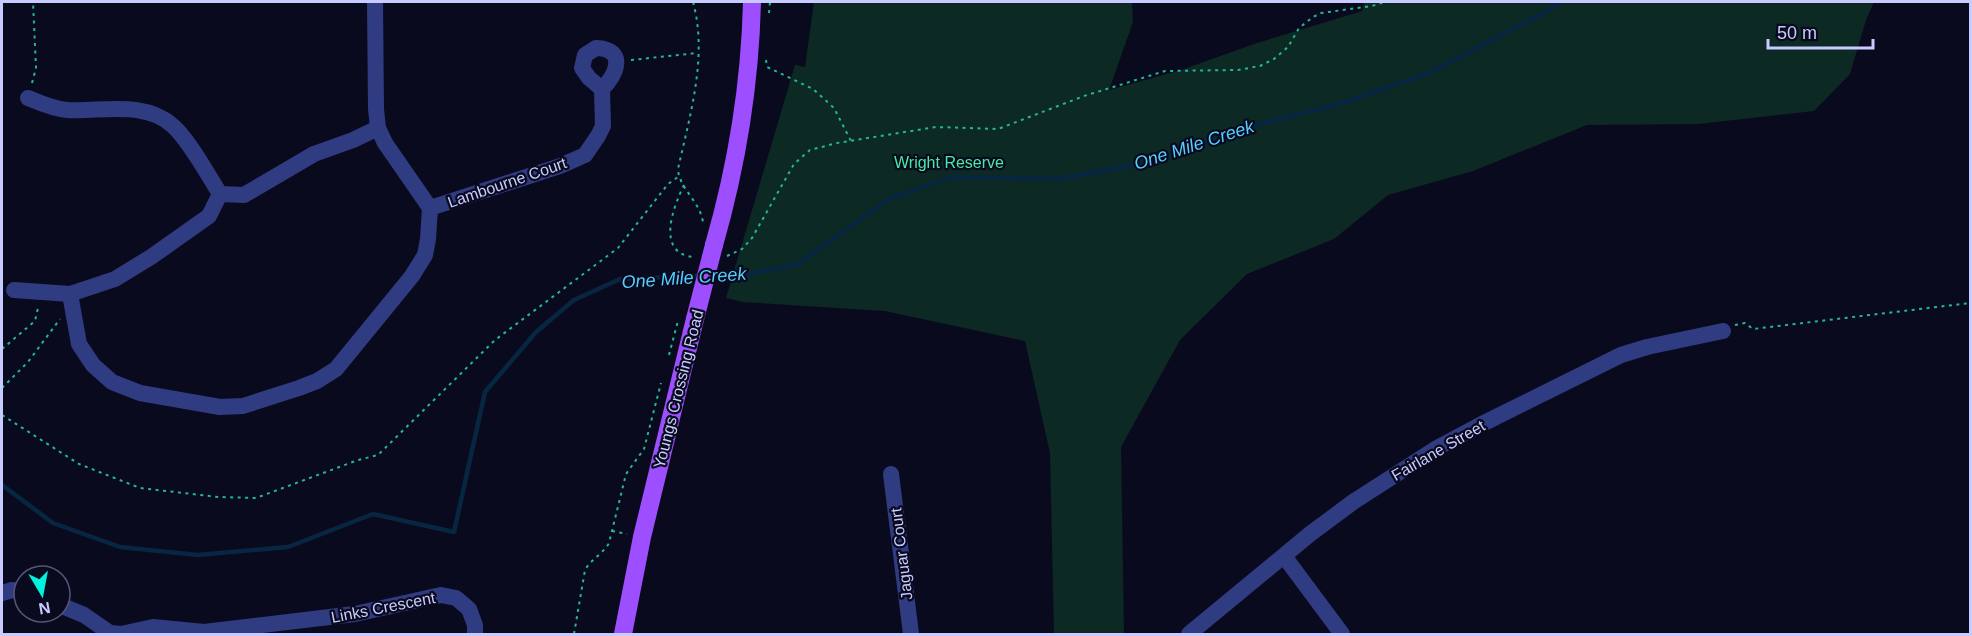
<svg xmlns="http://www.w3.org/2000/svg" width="1972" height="636" font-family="Helvetica,sans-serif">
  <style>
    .green { fill: #0d2923 }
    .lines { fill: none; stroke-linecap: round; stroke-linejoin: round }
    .stream { stroke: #062641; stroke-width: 4.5 }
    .path { stroke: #22b894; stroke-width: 2; stroke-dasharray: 3 4.5; stroke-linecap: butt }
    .minor { stroke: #303c82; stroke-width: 16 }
    .major { stroke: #9d4eff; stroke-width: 18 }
    .path-bridge { stroke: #22b894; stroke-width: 2; stroke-dasharray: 3 4.5; stroke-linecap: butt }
    .major-bridge { stroke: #9d4eff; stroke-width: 18 }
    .labels { text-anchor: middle; stroke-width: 4.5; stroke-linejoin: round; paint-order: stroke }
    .park-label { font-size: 16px; fill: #49e9a4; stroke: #0a0a1e }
    .street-label { font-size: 16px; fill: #c7cbff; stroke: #0a0a1e }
    .water-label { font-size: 18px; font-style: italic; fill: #55cfff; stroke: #0a0a1e }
  </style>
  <rect width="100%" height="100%" fill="#0a0a1e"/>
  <path class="green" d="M814,2h318l1,20 -24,68 72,-20 73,-26 108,-33 2,-9h510l-8,18 -16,54 -36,37 -116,13 -111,1 -114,46 -85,24 -54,44 -87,35 -67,66 -59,107 3,187h-70l-4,-181 -25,-112 -140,-30 -142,-9 -17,-4 69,-233 10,2z"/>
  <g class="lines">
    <g class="stream">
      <path d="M710,276l35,-1 53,-11 91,-65 63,-22 106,2 89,-16 101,-36 91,-23 88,-30 122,-64 11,-8"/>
      <path d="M2,485l51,38 67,24 78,8 90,-8 85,-33 81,18 31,-140 51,-60 38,-32 46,-21 82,-3"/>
    </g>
    <g class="path">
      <path d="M693,2c15,54 -3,113 -15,167 1,20 23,33 25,54"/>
      <path d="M769,13l1,-11"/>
      <path d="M631,60l66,-7"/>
      <path d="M766,60l1,7 46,22 21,19 17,33"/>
      <path d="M32,83l4,-15 -3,-66"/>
      <path d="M684,185c-11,22 -29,70 11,72"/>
      <path d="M727,256l15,-7 10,-11 42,-74 16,-14 27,-7 99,-16 62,2 86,-33 81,-25 73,-1 22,-4 14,-7 14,-12 11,-19 14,-11 8,-4 51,-7 12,-4"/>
      <path d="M1735,325l10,-2 8,6 217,-26"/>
      <path d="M2,349l33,-28 3,-13"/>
      <path d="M2,388l26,-26 32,-43"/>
      <path d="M2,415l77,49 61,24 78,9 38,1 102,-38 20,-5 117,-115 123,-92 50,-64 10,-7"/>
      <path d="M612,531l15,3"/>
      <path d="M574,634l11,-64c6,-11 18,-16 24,-27l17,-69 18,-25 17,-66"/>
    </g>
    <g class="minor">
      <path d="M28,98c12,5 25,11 39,12 34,2 78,-10 106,16 16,14 35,49 47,68"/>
      <path d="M430,208l130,-42 25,-11 13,-19 5,-10 -1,-37c15,-14 25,-40 -6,-41l-11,7 -3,13 7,10 13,11"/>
      <path d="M14,290l56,4 45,-15 36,-22 58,-41 11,-22 24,1 70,-41 39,-14 25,-12"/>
      <path d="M70,294l9,50 14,21 19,17 28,11 80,14 23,-1 56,-18 18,-7 19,-12 76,-93 13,-21 3,-16 2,-31 -45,-65 -7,-15 -2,-19 -1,-107"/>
      <path d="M891,474l20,160"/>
      <path d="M1284,556l58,78"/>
      <path d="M2,593l10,-3 12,1"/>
      <path d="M60,605l24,10 26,18 11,1 32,-7 51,5 151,-18 86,-19 15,3 13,11 6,16v9"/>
      <path d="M1189,634l121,-100 43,-32 84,-54 43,-23 141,-70 26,-8 76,-16"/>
    </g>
    <g class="major">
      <path d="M714,245c23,-80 36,-160 38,-243"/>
      <path d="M623,634l19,-97 53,-218"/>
    </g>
    <path class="path-bridge" d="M669,355l9,-34"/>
    <path class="major-bridge" d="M695,319l19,-74"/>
  </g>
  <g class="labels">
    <g class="park-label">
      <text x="949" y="168">Wright Reserve</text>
    </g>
    <g class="street-label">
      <text transform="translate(507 182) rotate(-19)" y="6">Lambourne Court</text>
      <text transform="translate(678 389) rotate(-76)" y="6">Youngs Crossing Road</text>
      <text transform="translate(1438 450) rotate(-30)" y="6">Fairlane Street</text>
      <text transform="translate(901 554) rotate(-97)" y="6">Jaguar Court</text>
      <text transform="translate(383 607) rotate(-11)" y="6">Links Crescent</text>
    </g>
    <g class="water-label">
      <text transform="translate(1194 145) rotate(-18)" y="6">One Mile Creek</text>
      <text transform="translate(684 278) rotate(-4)" y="6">One Mile Creek</text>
    </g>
  </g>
  <rect width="1972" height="636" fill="none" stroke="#c7cbff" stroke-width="6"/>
  <g transform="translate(42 594) rotate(170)"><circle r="28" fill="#0a0a1e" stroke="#565778" stroke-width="1.5"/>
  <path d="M0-4.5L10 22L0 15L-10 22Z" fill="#00f2de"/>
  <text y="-9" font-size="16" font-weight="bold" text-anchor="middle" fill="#c7cbff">N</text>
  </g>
  <path d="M1768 39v9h105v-9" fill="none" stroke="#c7cbff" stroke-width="3"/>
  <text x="1777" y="39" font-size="18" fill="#c7cbff" stroke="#0a0a1e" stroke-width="4.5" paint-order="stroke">50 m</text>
</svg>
